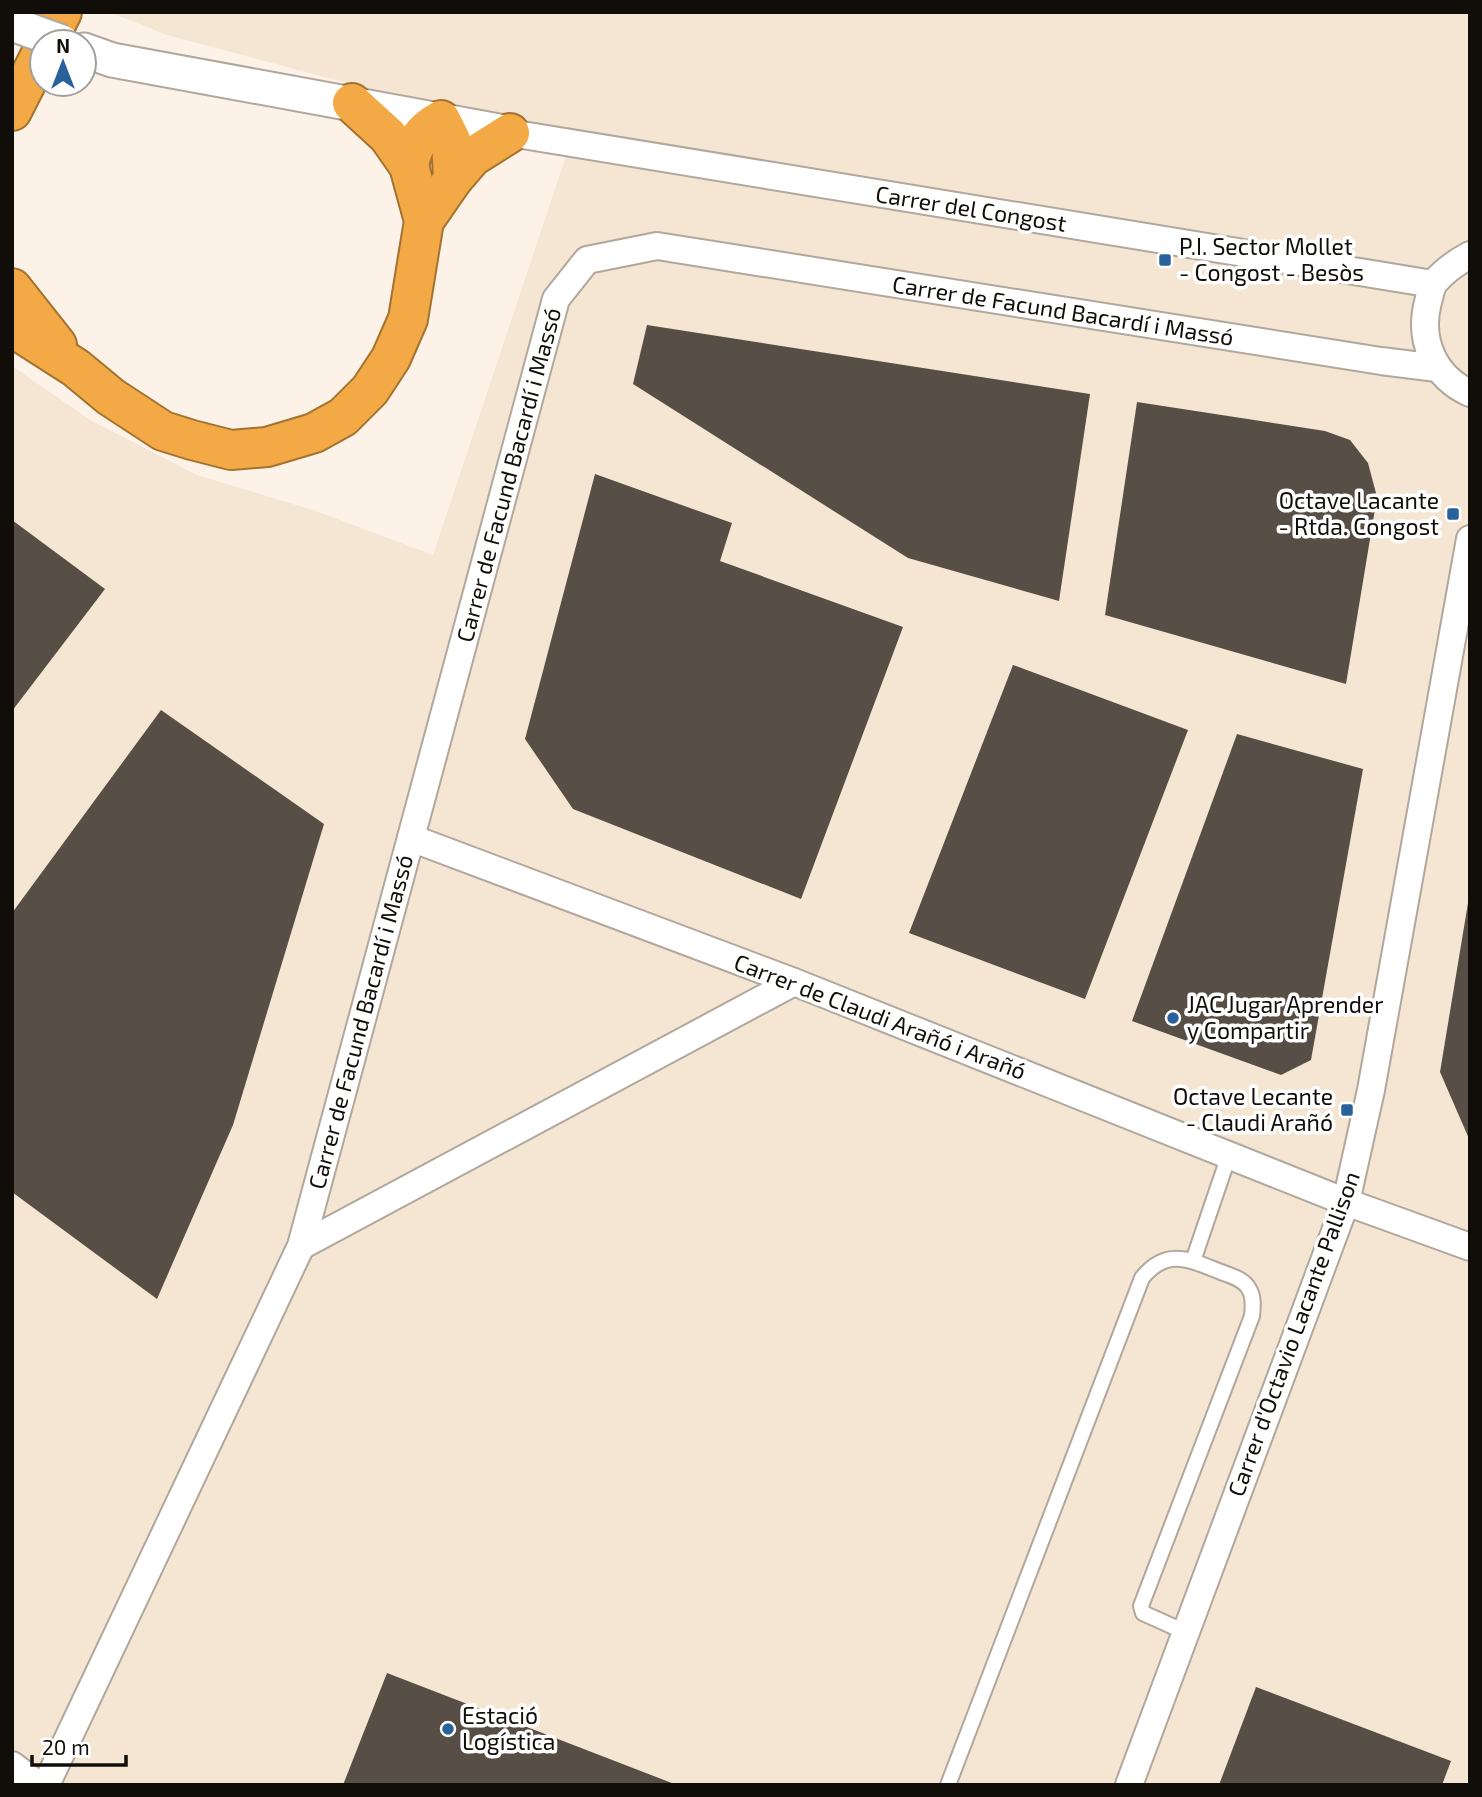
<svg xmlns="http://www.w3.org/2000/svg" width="1482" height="1797" font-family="'Exo 2',sans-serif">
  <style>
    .built { fill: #f5e6d4 }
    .building { fill: #574e45 }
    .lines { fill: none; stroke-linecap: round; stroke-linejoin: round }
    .service-casing { stroke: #b1a79c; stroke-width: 18 }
    .minor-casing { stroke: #b1a79c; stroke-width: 30 }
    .tertiary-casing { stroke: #b1a79c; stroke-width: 37 }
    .motorway-casing { stroke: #a37331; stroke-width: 42 }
    .service { stroke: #fff; stroke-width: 14 }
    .minor { stroke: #fff; stroke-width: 26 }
    .tertiary { stroke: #fff; stroke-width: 33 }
    .motorway { stroke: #f2a946; stroke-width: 38 }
    .tertiary-bridge-casing { stroke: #b1a79c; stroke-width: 37; stroke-linecap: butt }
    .tertiary-bridge { stroke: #fff; stroke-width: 33 }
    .poi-dot { fill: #29629a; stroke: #fff; stroke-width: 2.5 }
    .labels { text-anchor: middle; stroke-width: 7; stroke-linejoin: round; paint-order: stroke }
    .street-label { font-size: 23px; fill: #110e0a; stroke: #fff }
    .poi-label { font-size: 23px; fill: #110e0a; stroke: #fff; text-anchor: start }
  </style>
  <rect width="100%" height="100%" fill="#fdf2e7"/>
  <path class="built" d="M109,12h1361v1773h-1458v-1419l80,55 105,54 119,36 117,44 141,-423 -141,-26 -266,-71z"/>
  <g class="building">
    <path d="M647,325l443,69 -31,207 -151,-43 -275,-174z"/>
    <path d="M1137,402l188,29 25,9 18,23 9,34 -31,187 -241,-69z"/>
    <path d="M595,474l137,49 -12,38 183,66 -102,272 -228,-90 -48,-70z"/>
    <path d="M12,520l93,69 -93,122z"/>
    <path d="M1013,665l175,65 -103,269 -176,-66z"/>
    <path d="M161,710l163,114 -91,301 -76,174 -145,-107v-279z"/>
    <path d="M1237,734l126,35 -52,291 -30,15 -149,-54z"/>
    <path d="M1468,903h2v238l-30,-69z"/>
    <path d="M387,1673l290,112h-334z"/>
    <path d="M1256,1687l195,74 -9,24h-223z"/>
  </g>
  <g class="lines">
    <defs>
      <g id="service">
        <path d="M1193,1261l36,-106"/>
        <path d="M948,1785l194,-507c25,-31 48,-18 79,-6 10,4 23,7 28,17 5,8 4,18 3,27l-111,290 2,7 42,19"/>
      </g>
      <g id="minor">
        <path d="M510,133l923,151"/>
        <path d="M1470,255c-13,7 -25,15 -35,27 -4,5 -5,13 -7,20 -10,38 6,75 42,91"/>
        <path d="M411,838l383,144 552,220 124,45"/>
        <path d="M301,1246l493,-264"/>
        <path d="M12,1765l26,20"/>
        <path d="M46,1785l255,-539 255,-947 31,-39 70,-14 724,115 56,7"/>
        <path d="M1129,1785l217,-583 25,-112 99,-551"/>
      </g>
      <path id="tertiary" d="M84,50l28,10 398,73"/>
      <g id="motorway">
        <path d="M47,42l15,-30"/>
        <path d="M12,111l30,-59"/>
        <path d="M409,166c4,-22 12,-35 32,-46l10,20 2,39"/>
        <path d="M424,221l29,-42 19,-22 38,-24"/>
        <path d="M12,288l45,57"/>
        <path d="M12,327l64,41 35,29 52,34 29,9 39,10 36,-3 47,-14 29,-16 27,-27 21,-32 17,-39 16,-98 -15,-55 -21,-30 -36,-33"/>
      </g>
    </defs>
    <use href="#service" class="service-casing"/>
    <use href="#minor" class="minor-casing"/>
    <use href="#tertiary" class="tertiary-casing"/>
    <use href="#motorway" class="motorway-casing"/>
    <use href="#service" class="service"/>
    <use href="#minor" class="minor"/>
    <use href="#tertiary" class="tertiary"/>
    <use href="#motorway" class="motorway"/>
    <defs>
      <path id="tertiary-bridge" d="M12,24l50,18"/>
    </defs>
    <use href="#tertiary-bridge" class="tertiary-bridge-casing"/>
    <use href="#tertiary-bridge" class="tertiary-bridge"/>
  </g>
  <g class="poi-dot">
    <rect x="1158" y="253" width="14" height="14" rx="3.5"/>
    <rect x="1446" y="507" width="14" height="14" rx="3.5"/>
    <circle cx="1173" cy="1018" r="7"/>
    <rect x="1340" y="1103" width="14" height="14" rx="3.5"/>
    <circle cx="448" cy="1729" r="7"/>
  </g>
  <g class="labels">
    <g class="street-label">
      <text transform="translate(971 209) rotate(9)" y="8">Carrer del Congost</text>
      <text transform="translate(1063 311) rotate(9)" y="8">Carrer de Facund Bacardí i Massó</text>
      <text transform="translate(509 475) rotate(-75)" y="8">Carrer de Facund Bacardí i Massó</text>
      <text transform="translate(880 1017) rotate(21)" y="8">Carrer de Claudi Arañó i Arañó</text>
      <text transform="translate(361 1022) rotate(-75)" y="8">Carrer de Facund Bacardí i Massó</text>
      <text transform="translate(1294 1334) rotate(-70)" y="8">Carrer d'Octavio Lacante Pallison</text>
    </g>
    <g class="poi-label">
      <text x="1179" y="255">P.I. Sector Mollet<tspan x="1179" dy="26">- Congost - Besòs</tspan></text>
      <text x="1439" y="509" text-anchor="end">Octave Lacante<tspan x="1439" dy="26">- Rtda. Congost</tspan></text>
      <text x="1187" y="1013">JAC Jugar Aprender<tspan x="1187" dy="26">y Compartir</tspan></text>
      <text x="1333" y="1105" text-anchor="end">Octave Lecante<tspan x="1333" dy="26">- Claudi Arañó</tspan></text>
      <text x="462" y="1724">Estació<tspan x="462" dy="26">Logística</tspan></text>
    </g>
  </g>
  <rect width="1482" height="1797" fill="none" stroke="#110e0a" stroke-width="28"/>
  <g transform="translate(63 63)"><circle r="33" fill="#ffffff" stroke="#a09f9d" stroke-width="2"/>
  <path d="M0-5L12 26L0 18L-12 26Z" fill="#29629a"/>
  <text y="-10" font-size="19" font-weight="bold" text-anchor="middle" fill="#110e0a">N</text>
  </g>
  <path d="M32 1755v10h94v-10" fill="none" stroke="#110e0a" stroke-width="3.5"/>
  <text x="42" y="1755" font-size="21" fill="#110e0a" stroke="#ffffff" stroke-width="5" paint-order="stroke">20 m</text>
</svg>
